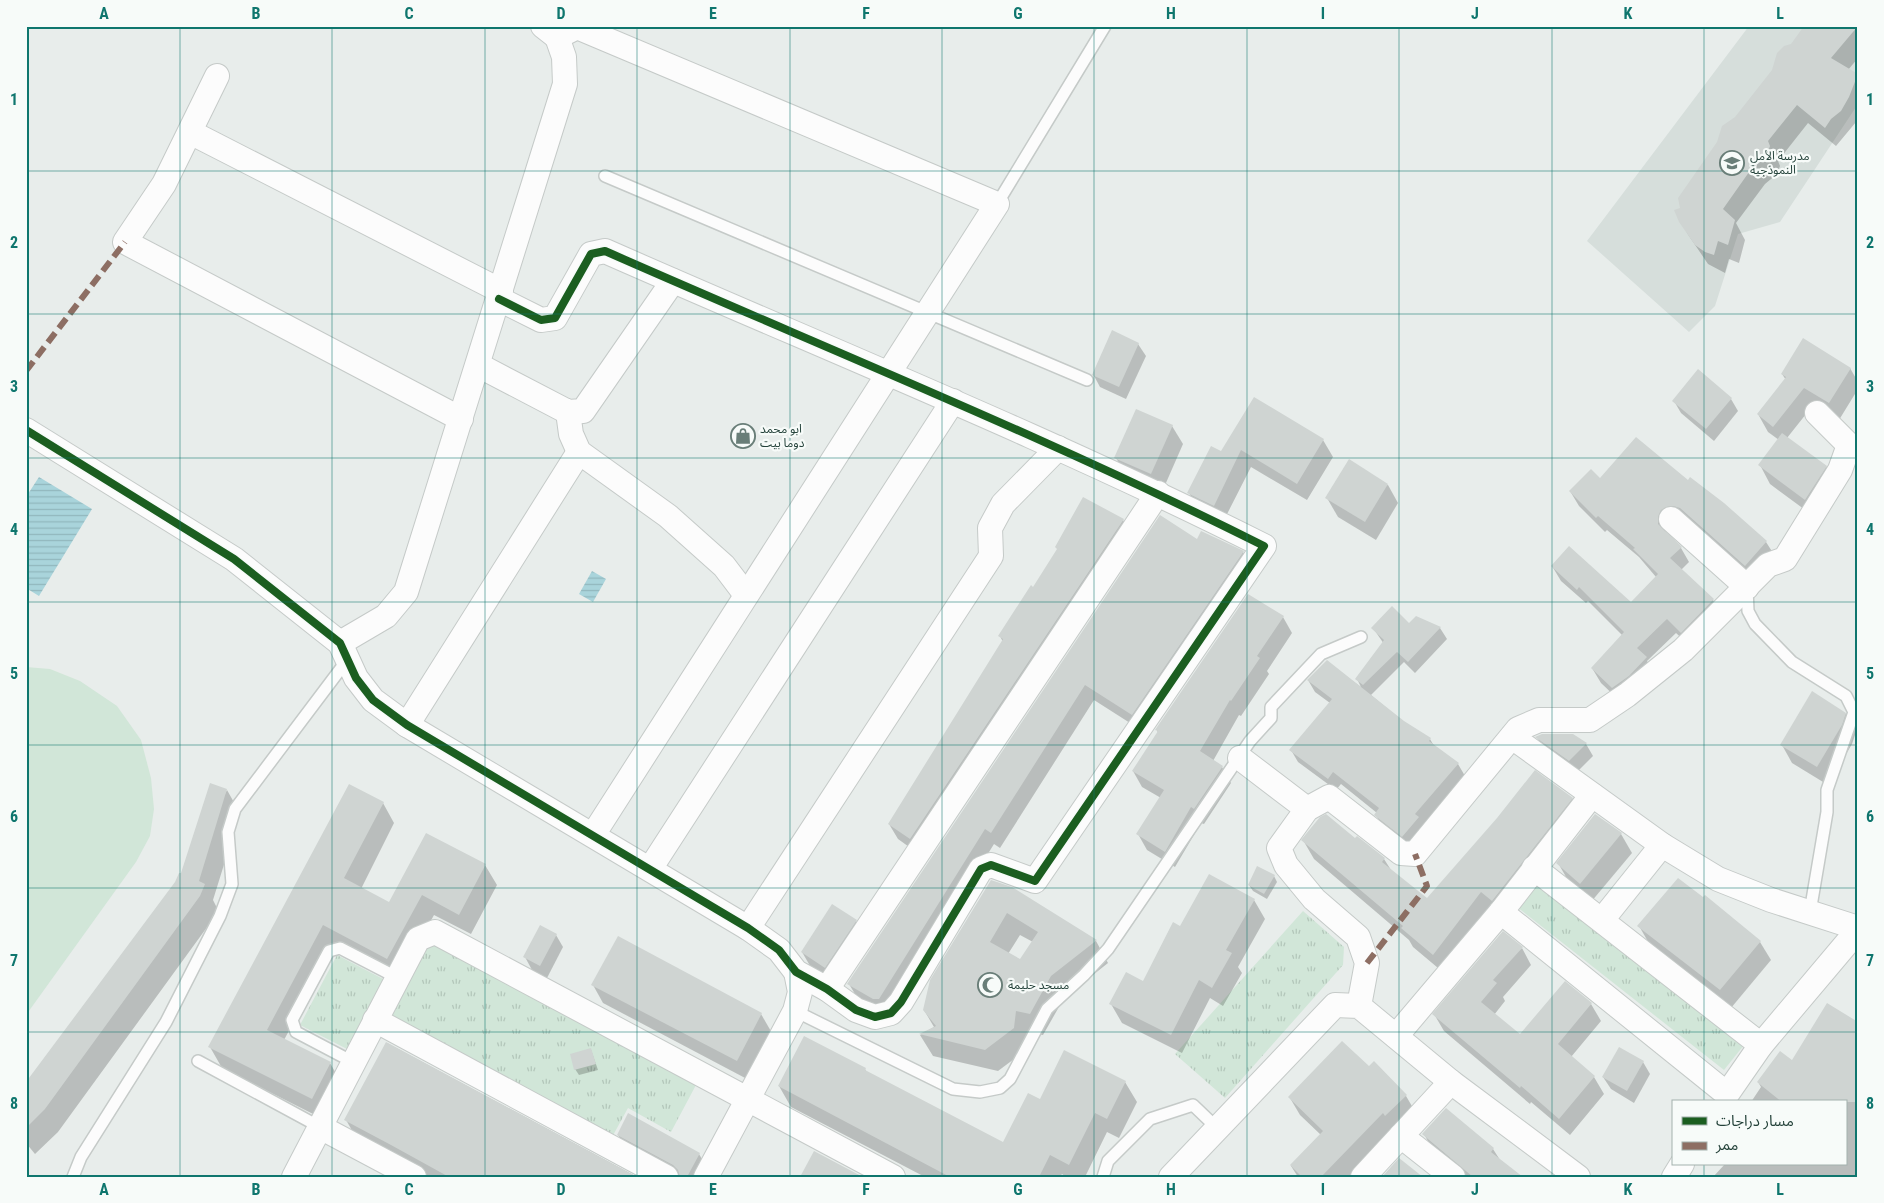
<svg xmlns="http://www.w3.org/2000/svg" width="1884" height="1203" font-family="'Roboto Condensed','Noto Sans Arabic',sans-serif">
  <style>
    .built { fill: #d6dedb }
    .park { fill: url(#park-tufts) }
    .garden { fill: #d1e6d8 }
    .water { fill: url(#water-rules) }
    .shadow { fill: #0003; fill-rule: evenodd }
    .building { fill: #cfd4d2; fill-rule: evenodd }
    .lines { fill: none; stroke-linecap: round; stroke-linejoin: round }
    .lane-casing { stroke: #c5cac8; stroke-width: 14 }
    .street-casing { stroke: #c5cac8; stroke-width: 26 }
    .lane { stroke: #fcfcfc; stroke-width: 11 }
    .street { stroke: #fcfcfc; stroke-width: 24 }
    .quiet { stroke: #8d6e63; stroke-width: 6; stroke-dasharray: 12 6; stroke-linecap: butt }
    .cycleway-casing { stroke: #f7fbf9; stroke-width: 11 }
    .cycleway { stroke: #1b5e20; stroke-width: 8 }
    .grid { fill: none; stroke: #0f766e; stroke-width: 1; stroke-opacity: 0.55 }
    .labels { text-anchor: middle; stroke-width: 4.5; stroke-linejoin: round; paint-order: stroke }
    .poi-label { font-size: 12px; fill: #24423a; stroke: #f7fbf9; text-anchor: start }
    .neatline { fill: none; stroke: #0f766e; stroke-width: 2 }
    .grid-label { font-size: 16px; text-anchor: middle; font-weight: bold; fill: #0f766e }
  </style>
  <defs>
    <pattern id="park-tufts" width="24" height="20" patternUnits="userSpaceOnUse" patternTransform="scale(1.25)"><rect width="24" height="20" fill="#d1e6d8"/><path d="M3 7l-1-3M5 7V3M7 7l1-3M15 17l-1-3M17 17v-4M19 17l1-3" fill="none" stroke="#b3c6ba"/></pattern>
    <pattern id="water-rules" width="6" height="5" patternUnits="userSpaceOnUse" patternTransform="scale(1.25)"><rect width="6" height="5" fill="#a9d4db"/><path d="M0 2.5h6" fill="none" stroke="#91b7bd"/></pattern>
  </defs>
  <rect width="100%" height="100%" fill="#e8edeb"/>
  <path class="built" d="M1749,26h109v78l-78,118 -42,12 -23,72 -26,26 -102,-91z"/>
  <g class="park">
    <path d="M1541,877l207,163 -24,30 -207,-163z"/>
    <path d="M1303,911l41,36 -1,18 -118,133 -50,-44z"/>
    <path d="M427,941l269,144 -25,47 -43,-24 -17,31 -225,-121z"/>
    <path d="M337,955l48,25 -36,70 -49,-25z"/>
  </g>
  <path class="garden" d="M26,667l24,2 30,12 37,25 24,34 10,38 3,31 -4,27 -14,26 -110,153z"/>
  <g class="water">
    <path d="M39,477l53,32 -53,87 -13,-8v-91z"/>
    <path d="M592,571l14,8 -13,23 -14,-8z"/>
  </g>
  <g class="shadow">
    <path d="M1858,26v32l-10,12 10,6 -2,46 -20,24 -28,-23 -30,38 2,5 -3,8 -12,10 -29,39 9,17 -6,23 -10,-4 -4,14 -17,-9 -21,-31 -5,-24z"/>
    <path d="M1138,344l8,12 -20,43 -26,-12 -7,-13z"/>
    <path d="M1850,368l8,14v7l-19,31 -25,-16 -27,34 39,28 10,19 -20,33 -46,-34 -10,-19 19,-25 -11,-8 -10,-18 28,-34 -4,-6z"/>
    <path d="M1255,399l68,41 10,17 -26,43 -56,-33 -28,55 -24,-12 -10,-17 33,-40z"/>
    <path d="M1731,399l7,12 -24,30 -33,-28 -7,-12z"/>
    <path d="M1172,426l11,18 -21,48 -35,-15 -11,-19z"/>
    <path d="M1600,480l88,2 78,60 9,14 -22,24 -84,-56 -4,8 16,16 8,14 -8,8 32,30 9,15 -32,31 -14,-13 -29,28 7,12 -33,29 -20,-19 -9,-15 31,-32 -35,-35 -2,2 -25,-22 -9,-15 79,38 25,-27 -17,-20 -32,-27 -2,2 -26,-26 -9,-15z"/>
    <path d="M1388,485l10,18 -22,37 -38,-23 -11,-19z"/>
    <path d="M1123,520l9,15 -213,319 -21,-15 -9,-15 114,-182 -3,-6 34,-48z"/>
    <path d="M1197,540l46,12 9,16 -111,162 -47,-30 -94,148 -6,-4 -107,173 -29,-18 -9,-15z"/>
    <path d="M1283,617l9,16 -25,38 2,3 -28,42 -2,-1 -26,46 9,6 9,16 -27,41 -3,-1 -26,44 -28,-17 -9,-16 23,-36 -19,-11 -9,-16 25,-38 -1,-3z"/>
    <path d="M1409,625l31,3 7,11 -32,34 -11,-11 -33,33 32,27 27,17 4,7 24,18 7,12 -42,50 2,4 -15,18 -27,-21 -7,-12 1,-2 -36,-29 -5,6 -38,-28 -7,-12 39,-47 -15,-11 -7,-12 18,-18 35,25 -4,-8 27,-35 -11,-16z"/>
    <path d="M1845,713l11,19 -4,12 -24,41 -36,-22 -10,-18z"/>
    <path d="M1537,737l49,7 7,12 -17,17 -32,-24z"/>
    <path d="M227,790l13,23 -27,87 4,8 -4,11 -155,213 -23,22 -9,-11v-59l156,-209z"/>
    <path d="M1572,798l10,19 -138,156 -31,-26 -4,-7 -95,-81 -11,-19h52l29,19 7,11 36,30z"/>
    <path d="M383,803l11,20 -33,66 29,15 95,-39 12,20 -26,49 -37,-19 -35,64 -64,-34 -51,95 46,23 12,21 -19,35 -101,-51 -12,-21z"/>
    <path d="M1595,815l26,19 11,19 -41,49 -22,-20 -11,-19z"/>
    <path d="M1274,876l3,6 -10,17 -14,-8 -4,-6z"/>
    <path d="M992,881l104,60 12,22 -44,35 -21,37 -14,-2 -3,17 -28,21 -65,-15 -13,-21 14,-8 -10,-17zM1020,935l13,7 -12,19 -13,-7z"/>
    <path d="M1254,900l11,19 -27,48 4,6 -19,33 -13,-8 -28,55 -60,-30 -11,-19 32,-22 38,-54z"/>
    <path d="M856,921l11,18 -31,47 -23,-15 -11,-19z"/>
    <path d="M1639,926l121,16 11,18 -40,48 -81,-63z"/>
    <path d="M556,935l7,12 -16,31 -15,-8 -7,-13z"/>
    <path d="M1522,948l9,17 -28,32 2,4 -11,14 26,21 71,-32 10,17 -30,36 23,20 10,17 -34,41 -39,-33 -1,2 -86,-73 -10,-17z"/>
    <path d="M593,985l168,29 11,19 -25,46 -144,-76z"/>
    <path d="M1858,1024l-2,153h-143l12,-13h120v-62h-94l10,-15 -3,-5z"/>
    <path d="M387,1043l250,134h-209l-71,-38 -11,-19z"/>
    <path d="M591,1050l7,20 -19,5 -4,-6z"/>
    <path d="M1643,1062l7,12 -16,29 -23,-14 -8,-12z"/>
    <path d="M1369,1068l37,28 10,17 -23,17 -45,47h-50l-7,-11 30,-31 -21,-20 -10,-17z"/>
    <path d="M865,1069l2,4 136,71 37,-43 85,-19 12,20 -18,36 -12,-6 -22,45h-19l-4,-3 -2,3h-135l-134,-70 -12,-21z"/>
    <path d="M1424,1134l69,15 7,11 22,17h-59l-29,-25z"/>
    <path d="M618,1135l81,19 7,12 -6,11h-20l-55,-31z"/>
  </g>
  <g class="building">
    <path d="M1804,26h54l-27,32 27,16 -9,23 -8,14 -10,8 -6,9 -28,-23 -29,36 2,5 -3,9 -13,10 -31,44 12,11 -7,25 -10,-4 -4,14 -9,-3 -10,-7 -16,-23 -5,-12 6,-2 -2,-10 39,-56 5,-16 13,-9 37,-47 5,-17 7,-7 7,-2z"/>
    <path d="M1112,330l27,13 -20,44 -27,-12z"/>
    <path d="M1803,338l48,30 -22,35 -25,-15 -31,39 -16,-13 29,-37 -5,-3z"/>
    <path d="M1698,369l34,29 -26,31 -34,-28z"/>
    <path d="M1254,397l70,42 -27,45 -56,-34 -27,56 -27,-13 24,-47 10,5z"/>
    <path d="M1136,409l37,16 -22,49 -37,-16z"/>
    <path d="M1782,433l45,33 -22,34 -47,-35z"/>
    <path d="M1636,437l52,43 2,-3 34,26 43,38 -22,25 -65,-58 -7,-2 -12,4 -3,7v7l24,23 -12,11 44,41 -33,34 -14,-14 -30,29 10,9 -18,19 -17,12 -21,-20 33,-36 -45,-45 -2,3 -26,-24 18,-20 62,56 27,-28 -25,-25 2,-1 -37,-32 -2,2 -27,-27 22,-22 9,9z"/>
    <path d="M1349,459l39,25 -23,38 -40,-24z"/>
    <path d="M1083,497l41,22 -214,320 -22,-15 115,-185 -5,-3 33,-51 2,2 24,-38 -2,-2z"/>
    <path d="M1160,515l37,24 4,-8 43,20 -112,164 -47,-30 -94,148 -6,-4 -106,170h-6l-26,-15z"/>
    <path d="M1248,594l36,22 -27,40 3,2 -29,43 -1,-1 -30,51 23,15 -29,43 -3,-2 -26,45 -29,-18 28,-44 -32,-19 26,-40 -3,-1z"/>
    <path d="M1392,606l17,17 7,-7 25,11 -33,35 -11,-10 -34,33 -8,-6 29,-39 -13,-12z"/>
    <path d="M1327,660l77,61 27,17 -2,3 30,22 -44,51 4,3 -17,20 -28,-22 5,-7 -46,-36 -5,7 -39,-29 43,-51 -25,-19z"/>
    <path d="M1812,691l34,22 -4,12 -25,42 -37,-22z"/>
    <path d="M1542,734h31l14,9 -18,18 -34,-24z"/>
    <path d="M1535,770l38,28 -81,103 -11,-9 -48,63 -32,-27 2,-2 -102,-86 19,-23 6,-3 29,24 2,-2 28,22 -3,4 45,36 70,-80z"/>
    <path d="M210,783l17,6 -28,92 6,3 -5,12 -155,213 -19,19v-46l149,-200 4,-9h2z"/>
    <path d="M349,784l35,18 -40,76 45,24 37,-69 60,31 -27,51 -37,-20 -35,64 -64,-34 -56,105 64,32 -19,37 -104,-52z"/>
    <path d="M1595,814l27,19 -42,51 -24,-21z"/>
    <path d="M1257,866l18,9 -11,19 -16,-9z"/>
    <path d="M1209,874l46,25 -29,51 6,3 -20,35 -13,-8 -28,55 -62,-31 17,-32 17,9 30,-59 7,4z"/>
    <path d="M1678,878l25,19 2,-2 56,46 -41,49 -83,-64z"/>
    <path d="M991,880l21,7 85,53 -46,36 -21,38 -14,-3 -2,17 -29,22 -66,-16 17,-8 -13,-16 7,-30zM1007,913l31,19 -18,27 -30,-17z"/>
    <path d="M832,904l25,16 -32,48 -24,-16z"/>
    <path d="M540,925l17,9 -17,32 -17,-9z"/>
    <path d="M1503,931l20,16 -30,33 4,3 -16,19 39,32 45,-53 27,22 -34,41 37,32 -36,43 -38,-33 -1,2 -88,-74z"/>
    <path d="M618,936l144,77 -25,48 -146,-76z"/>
    <path d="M1827,1003l31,19v80h-76l-25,-20 23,-31 12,9z"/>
    <path d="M804,1036l62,32 -1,2 138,72 25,-49 12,6 24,-49 62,31 -19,38 -12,-6 -26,52 -19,-10 -11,22h-89l-172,-91z"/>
    <path d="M1342,1041l27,25 5,-5 33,34 -22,21 -2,-3 -62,64h-19l-12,-12 33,-34 -35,-34z"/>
    <path d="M386,1042l251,135h-188l-58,-32 -47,-25z"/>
    <path d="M1619,1047l25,14 -17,30 -25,-14z"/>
    <path d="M591,1048l5,16 -22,6 -4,-16z"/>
    <path d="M1446,1108l48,40 -3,4 32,25h-50l-51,-43z"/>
    <path d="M628,1113l72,40 -13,24h-7l-2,-7 -5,-5 -56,-30z"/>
    <path d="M814,1151l49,26h-63z"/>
    <path d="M1399,1158l24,19h-41z"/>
  </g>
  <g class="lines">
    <defs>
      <g id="lane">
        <path d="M605,176l482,204"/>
        <path d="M997,204l108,-178"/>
        <path d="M1747,588l1,23 7,13 37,38 54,34 8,16 -27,78v22l-17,100"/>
        <path d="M795,1011l158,78 27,3 20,-4 10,-9 37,-70 37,-34 24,-26 142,-208 21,-23v-11l50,-53 40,-17"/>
        <path d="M198,1061l122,66"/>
        <path d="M353,1062l-57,-30 -4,-12 37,-69 11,-3 58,30"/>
        <path d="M73,1177l8,-20 85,-135 54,-106 12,-32 -4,-52 7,-23 113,-150"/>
        <path d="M1103,1177l5,-16 42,-42 43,-14 24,23"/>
      </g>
      <g id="street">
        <path d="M543,26l14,11 20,-10 420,177 -404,631"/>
        <path d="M217,76l-53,108 -39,58 336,177"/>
        <path d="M190,132l311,159"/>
        <path d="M478,365l90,47 15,-1 90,-130"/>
        <path d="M568,412l3,22 8,18 89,64 56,50 22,29"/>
        <path d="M26,430l208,129 106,84 16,35 17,22 34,25 341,203 31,22 17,22 31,17 29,21 19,7 16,-4 10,-11 80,-133 10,-4 44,16 229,-335c-215,-108 -439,-198 -659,-295l-14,3 -36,64 -14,2 -42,-21"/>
        <path d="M1671,519l76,68"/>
        <path d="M340,643l46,-27 20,-24 159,-508 -1,-27 -7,-20"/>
        <path d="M407,725l172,-273"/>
        <path d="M1512,737l150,108 56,34 53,21 87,28"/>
        <path d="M1240,758l67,51"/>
        <path d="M650,869l303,-468"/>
        <path d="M1501,912l226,182 34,-49 -227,-177"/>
        <path d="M1602,920l60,-75"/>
        <path d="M748,928l243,-372 -1,-28 13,-24 55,-56"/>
        <path d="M827,989l331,-496"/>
        <path d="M1359,1006l8,-43 -9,-26 -44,-38 -28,-34 -7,-17 28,-39 22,-12 72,56 14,1 103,-125 21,-9h51l37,-25 56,-45 85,-85 17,-6 55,-89 9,-25 -32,-32"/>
        <path d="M375,1020l291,157"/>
        <path d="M1396,1036l105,-124 91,-117"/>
        <path d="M1761,1045l97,-115"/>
        <path d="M320,1127l94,50"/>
        <path d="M1401,1136l52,41"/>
        <path d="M294,1177l124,-238 17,-7 458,245"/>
        <path d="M706,1177l89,-166 5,-19 -4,-20"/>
        <path d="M1171,1177l164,-172 24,1 92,76 127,95"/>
        <path d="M1363,1177l88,-95"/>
        <path d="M1674,1177l8,-13"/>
      </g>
    </defs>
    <use href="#lane" class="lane-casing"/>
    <use href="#street" class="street-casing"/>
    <use href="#lane" class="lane"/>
    <use href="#street" class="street"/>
    <g class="quiet">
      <path d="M26,371l99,-129"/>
      <path d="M1367,963l60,-77 -12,-32"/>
    </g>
    <defs>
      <path id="cycleway" d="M26,430l208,129 106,84 16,35 17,22 34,25 341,203 31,22 17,22 31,17 29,21 19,7 16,-4 10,-11 80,-133 10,-4 44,16 229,-335c-215,-108 -439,-198 -659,-295l-14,3 -36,64 -14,2 -42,-21"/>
    </defs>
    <use href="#cycleway" class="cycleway-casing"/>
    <use href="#cycleway" class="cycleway"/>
  </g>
  <path class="grid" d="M180,26v1151M332,26v1151M485,26v1151M637,26v1151M790,26v1151M942,26v1151M1094,26v1151M1247,26v1151M1399,26v1151M1552,26v1151M1704,26v1076M26,171h1832M26,314h1832M26,458h1832M26,602h1832M26,745h1832M26,888h1832M26,1032h1832M1704,1164v13"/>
  <defs>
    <symbol id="school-ring" viewBox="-11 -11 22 22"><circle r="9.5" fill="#f7fbf9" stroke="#697e78" stroke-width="1.5"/><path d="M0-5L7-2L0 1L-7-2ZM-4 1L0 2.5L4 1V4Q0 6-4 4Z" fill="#697e78"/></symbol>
    <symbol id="shop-ring" viewBox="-11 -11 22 22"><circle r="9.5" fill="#f7fbf9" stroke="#697e78" stroke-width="1.5"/><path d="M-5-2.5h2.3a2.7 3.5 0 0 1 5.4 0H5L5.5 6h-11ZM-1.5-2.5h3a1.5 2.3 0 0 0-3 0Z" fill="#697e78"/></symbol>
    <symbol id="mosque-ring" viewBox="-11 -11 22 22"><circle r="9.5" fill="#f7fbf9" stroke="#697e78" stroke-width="1.5"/><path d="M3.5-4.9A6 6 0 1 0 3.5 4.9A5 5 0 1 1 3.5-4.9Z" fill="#697e78"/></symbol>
  </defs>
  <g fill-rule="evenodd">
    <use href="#school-ring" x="1718" y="149" width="28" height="28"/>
    <use href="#shop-ring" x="729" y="422" width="28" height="28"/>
    <use href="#mosque-ring" x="976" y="971" width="28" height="28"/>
  </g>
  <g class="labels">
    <g class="poi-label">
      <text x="1750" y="160">مدرسة الأمل<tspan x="1750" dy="14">النموذجية</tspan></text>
      <text x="760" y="433">ابو محمد<tspan x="760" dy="14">دوما بيت</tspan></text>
      <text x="1008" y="989">مسجد حليمة</text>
    </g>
  </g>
  <rect width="1884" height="1203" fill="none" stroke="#f7fbf9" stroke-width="55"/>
  <rect x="1672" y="1100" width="175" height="65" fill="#f7fbf9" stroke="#a3b1ad"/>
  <rect x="1682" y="1117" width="25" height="8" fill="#1b5e20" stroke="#a3b1ad"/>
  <text x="1716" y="1126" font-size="15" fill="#24423a">مسار دراجات</text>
  <rect x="1682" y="1142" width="25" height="8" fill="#8d6e63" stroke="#a3b1ad"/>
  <text x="1716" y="1150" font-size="15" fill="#24423a">ممر</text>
  <rect x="28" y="28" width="1828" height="1148" class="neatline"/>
  <g class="grid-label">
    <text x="104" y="19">A</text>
    <text x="256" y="19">B</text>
    <text x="409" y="19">C</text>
    <text x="561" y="19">D</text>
    <text x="713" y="19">E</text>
    <text x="866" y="19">F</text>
    <text x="1018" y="19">G</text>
    <text x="1171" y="19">H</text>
    <text x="1323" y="19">I</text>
    <text x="1475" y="19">J</text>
    <text x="1628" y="19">K</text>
    <text x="1780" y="19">L</text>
    <text x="14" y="105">1</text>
    <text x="1870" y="105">1</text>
    <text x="14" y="248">2</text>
    <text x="1870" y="248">2</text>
    <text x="14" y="392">3</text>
    <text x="1870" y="392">3</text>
    <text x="14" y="535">4</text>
    <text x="1870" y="535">4</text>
    <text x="14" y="679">5</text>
    <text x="1870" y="679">5</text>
    <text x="14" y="822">6</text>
    <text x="1870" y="822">6</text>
    <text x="14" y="966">7</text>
    <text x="1870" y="966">7</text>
    <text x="14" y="1109">8</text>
    <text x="1870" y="1109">8</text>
    <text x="104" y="1195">A</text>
    <text x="256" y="1195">B</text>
    <text x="409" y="1195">C</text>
    <text x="561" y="1195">D</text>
    <text x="713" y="1195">E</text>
    <text x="866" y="1195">F</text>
    <text x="1018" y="1195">G</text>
    <text x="1171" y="1195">H</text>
    <text x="1323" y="1195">I</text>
    <text x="1475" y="1195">J</text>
    <text x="1628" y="1195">K</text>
    <text x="1780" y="1195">L</text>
  </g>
</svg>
